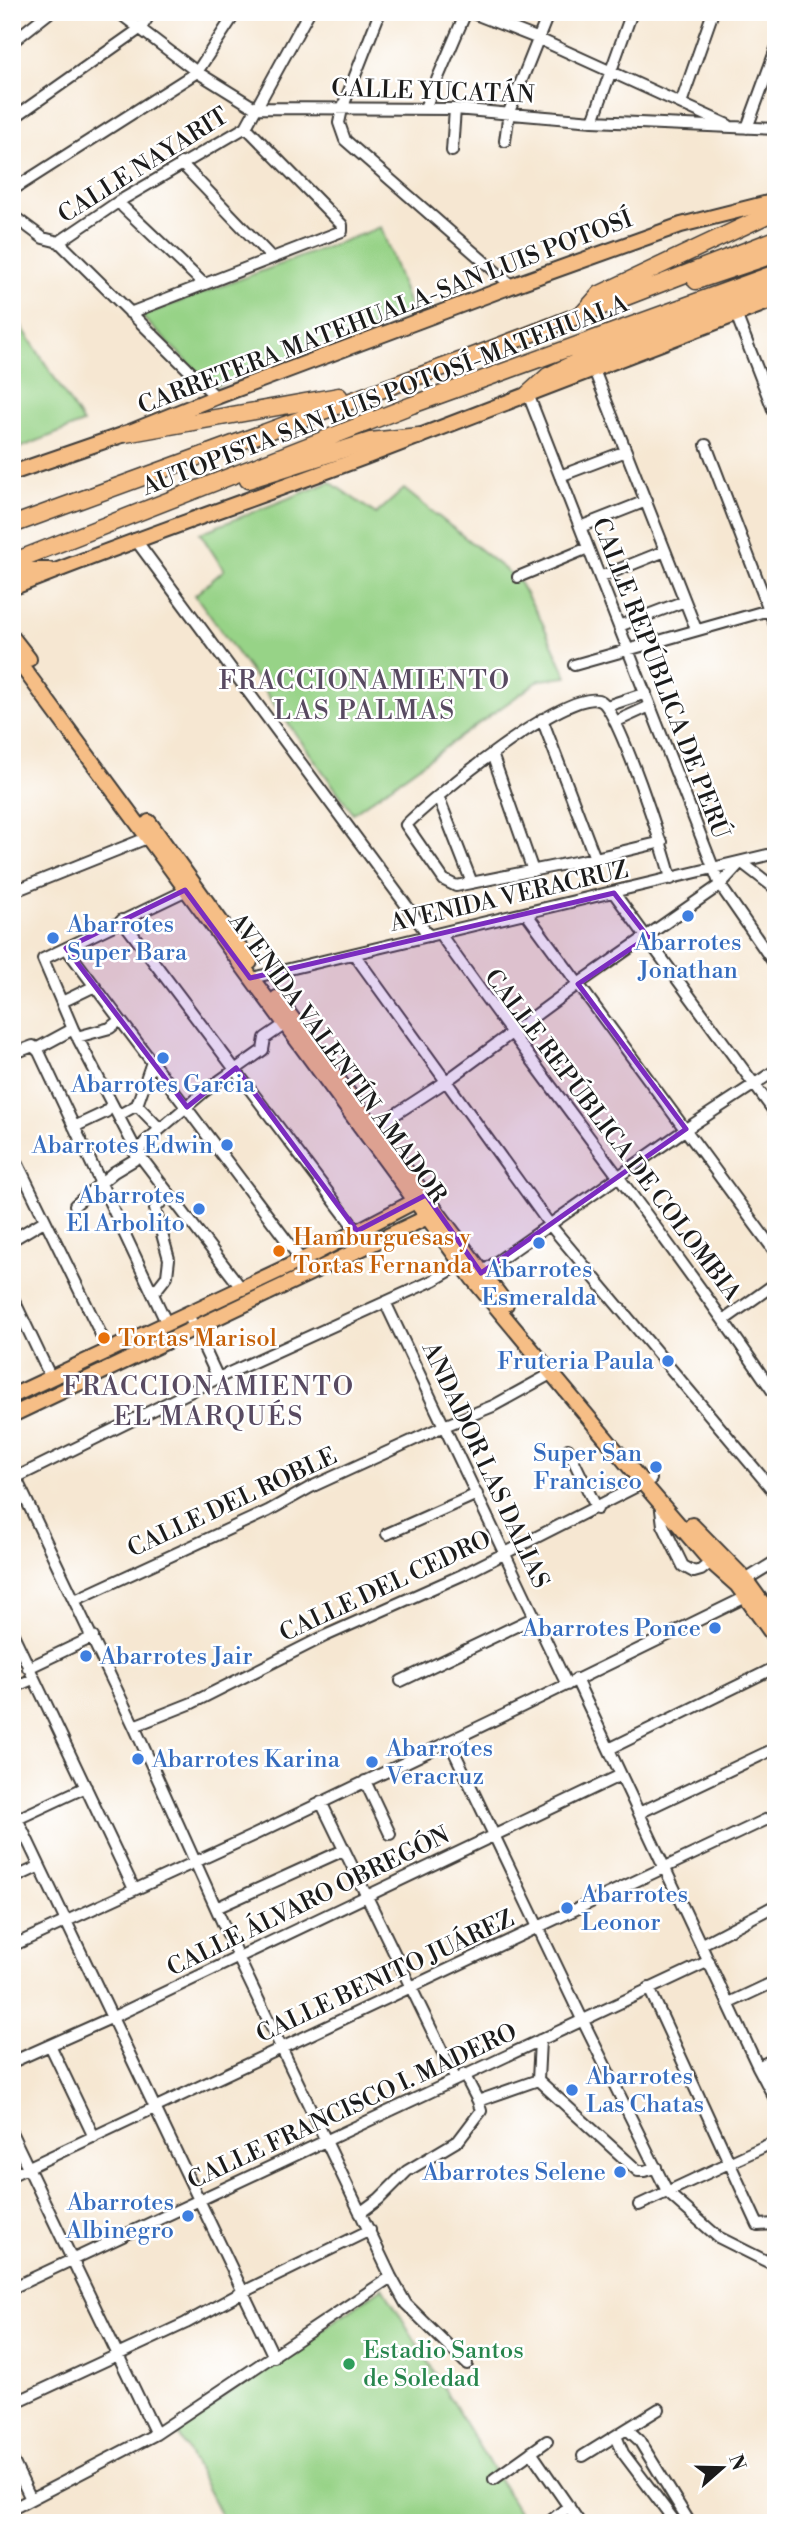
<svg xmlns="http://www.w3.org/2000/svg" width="788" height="2535" viewBox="0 0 788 2535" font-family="'Libre Bodoni',serif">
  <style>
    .green { fill: #97d387; stroke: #5a7852; stroke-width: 2 }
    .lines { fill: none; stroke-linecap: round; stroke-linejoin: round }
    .minor-casing { stroke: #3d3a37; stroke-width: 14 }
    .major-casing { stroke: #3d3a37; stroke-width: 18 }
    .highway-casing { stroke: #3d3a37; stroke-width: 19 }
    .minor { stroke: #fff; stroke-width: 10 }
    .major { stroke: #f6be86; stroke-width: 14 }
    .highway { stroke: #f6be86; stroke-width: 16 }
    .marked { fill: #7b2cbf; fill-opacity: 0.2; stroke: #7b2cbf; stroke-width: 5; stroke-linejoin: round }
    .shop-dot { fill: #3f7fe0; stroke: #fff; stroke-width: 2.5 }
    .food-dot { fill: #e8710a; stroke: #fff; stroke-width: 2.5 }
    .leisure-dot { fill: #2e9e5b; stroke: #fff; stroke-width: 2.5 }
    .labels { text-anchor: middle; stroke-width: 5; stroke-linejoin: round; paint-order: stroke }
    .street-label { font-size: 24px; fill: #1c1c1c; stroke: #fff }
    .shop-label { font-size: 24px; fill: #366cbe; stroke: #fff; text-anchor: end }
    .food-label { font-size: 24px; fill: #c56008; stroke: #fff; text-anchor: start }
    .leisure-label { font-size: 24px; fill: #27864d; stroke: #fff; text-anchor: start }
    .neighbourhood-label { font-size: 26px; letter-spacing: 2px; fill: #584a61; stroke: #fff }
  </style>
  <rect width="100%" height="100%" fill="#fff"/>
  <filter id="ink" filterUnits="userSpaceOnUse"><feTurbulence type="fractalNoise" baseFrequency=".0143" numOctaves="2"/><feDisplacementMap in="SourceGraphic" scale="14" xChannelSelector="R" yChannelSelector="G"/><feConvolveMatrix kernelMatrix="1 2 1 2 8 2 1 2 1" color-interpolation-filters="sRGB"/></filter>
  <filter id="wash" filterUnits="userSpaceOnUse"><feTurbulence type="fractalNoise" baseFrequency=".00686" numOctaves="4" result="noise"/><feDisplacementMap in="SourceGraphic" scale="28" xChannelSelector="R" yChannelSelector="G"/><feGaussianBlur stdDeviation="1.57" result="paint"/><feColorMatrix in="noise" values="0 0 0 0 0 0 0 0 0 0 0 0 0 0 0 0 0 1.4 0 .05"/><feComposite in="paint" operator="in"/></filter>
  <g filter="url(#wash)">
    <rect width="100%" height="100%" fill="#f6e7d2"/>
    <path class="green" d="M381,227L412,313L213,387L141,316Z
      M12,311L83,423L12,451Z
      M330,482L376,514L404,489L518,580L542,622L567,677L540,680L353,813L195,595L224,570L200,533Z
      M383,2287L525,2523H225L177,2430Z"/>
  </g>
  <g filter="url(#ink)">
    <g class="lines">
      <defs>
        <path id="minor" d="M118,12L197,72L255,108L455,109L593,121L776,129
          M380,12L342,109L339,123L345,140L512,286
          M470,12L539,39L728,125
          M12,42L50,12
          M681,103L713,12
          M425,108L466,12
          M12,119L141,28L151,12
          M593,121L632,12
          M747,128L776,49
          M505,141L509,112L549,12
          M452,151L455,109
          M181,163L272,258
          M12,190L197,72L236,12
          M123,207L203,283
          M12,215L43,238L59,242L216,397
          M59,242L118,202L246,127L309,12
          M130,313L342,231V225L246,127
          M736,314L776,417
          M594,370L696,629
          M528,394L720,885L776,966
          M706,445L776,628
          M560,476L626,451
          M580,527L646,501
          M135,539L429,936
          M518,577L588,548
          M600,577L665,551
          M619,626L685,601
          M574,665L776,608
          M607,706L646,693
          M542,719L595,858
          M615,722L650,706
          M492,754L533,871
          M438,796L472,883
          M662,842L595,858L456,886L444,880L406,825C430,800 569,685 601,701C618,709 666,855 671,879
          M193,887L43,959L73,1029L137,1152L242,1289
          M12,892L152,836
          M614,893L776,1114
          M526,913L776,1253
          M122,920L357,1231
          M440,934C550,1089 669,1239 776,1396
          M66,948L305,1265
          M354,954L550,1225L776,1494
          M252,980L260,976L776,853
          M62,1002L95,986
          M77,1037L110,1028L120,1020
          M36,1049L73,1029
          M12,1054L33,1046L39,1052L167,1324
          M137,1105L160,1129
          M119,1115L137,1105L152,1062
          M74,1127L106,1112L111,1105
          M368,1132L445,1082L578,984L720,885L741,862L776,889
          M12,1152L109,1351
          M75,1205L114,1172L134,1160L145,1142L205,1091L263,1050L265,1038L284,1025
          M12,1240L44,1221
          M478,1275L686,1129L776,1070
          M153,1294L167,1276L169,1259L155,1209L169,1193
          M12,1296L51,1378
          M385,1302L567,1685
          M188,1314L218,1378
          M724,1320L776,1283
          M568,1449L597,1509
          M12,1470L134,1726L238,1957L391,2277L406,2304L467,2364
          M15,1478L218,1378L434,1280L467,1261
          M660,1502L663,1525L683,1566L694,1572L701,1570L711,1562
          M387,1534L477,1494
          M739,1584L776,1561
          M75,1600L268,1511L311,1487L444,1426L493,1406L558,1370
          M12,1632L134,1889
          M28,1668L93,1637
          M576,1679L758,2067L776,2101
          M401,1681L535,1617
          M12,1688L33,1679
          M134,1726L192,1703L325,1636L462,1575L651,1479
          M449,1741L582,2019L668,2193L718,2237L774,2265L776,2269
          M609,1749L776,1667
          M365,1781L390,1834
          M321,1802L455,2078
          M12,1808L274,2357
          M639,1813L776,1748
          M13,1821L86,1787
          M12,1879L38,1867
          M216,1908L344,1850
          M702,1944L776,1905
          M12,1946L254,1835L523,1706L750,1595
          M649,1988L758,2225L776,2224
          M729,2003L776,1981
          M50,2045L94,2137
          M12,2062L113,2017L621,1775
          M758,2067L776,2058
          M538,2080L638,2171H645L656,2167
          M538,2080L540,2040
          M478,2101L538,2080
          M12,2134L156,2434
          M12,2175L776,1815
          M639,2205L776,2141
          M360,2213L379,2199L407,2171L459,2140L481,2111L478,2101L464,2074
          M12,2288L709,1961
          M12,2404L186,2323L243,2292L370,2230
          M627,2429L639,2440L690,2523
          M616,2436L623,2453L676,2523
          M531,2452L580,2523
          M583,2456L659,2409
          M12,2459L31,2499
          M494,2479L547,2441
          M12,2509L156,2434L391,2277
          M548,2523L569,2506"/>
        <path id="major" d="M12,473L125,434L216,397L522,282L681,225L776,201
          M12,570H49
          M12,588C129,541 247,501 365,457C502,405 639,352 776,299
          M12,637L29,659
          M12,653L473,1279L643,1483L711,1562L737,1585L776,1639
          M149,822L250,962
          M277,998L506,1304
          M12,1396L302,1260L421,1198
          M12,1415L434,1214
          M692,1525L745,1579L776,1622"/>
        <path id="highway" d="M696,281L776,254
          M584,312L600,294L776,211
          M528,394L548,376L583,359L776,287
          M125,434L339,396
          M248,480L370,441L419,436
          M12,525L476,355L776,239
          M12,562L412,405L776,273"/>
      </defs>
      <use href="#minor" class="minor-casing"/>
      <use href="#major" class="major-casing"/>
      <use href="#highway" class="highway-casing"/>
      <use href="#minor" class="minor"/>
      <use href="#major" class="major"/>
      <use href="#highway" class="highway"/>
    </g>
  </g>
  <path class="marked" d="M185,890L250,978L614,893L648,937L578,984L686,1129L481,1273L426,1195L357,1231L236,1068L187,1107L66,948Z"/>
  <g class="shop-dot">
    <circle cx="688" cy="916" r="7"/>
    <circle cx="53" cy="938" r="7"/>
    <circle cx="163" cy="1058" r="7"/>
    <circle cx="227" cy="1145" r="7"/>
    <circle cx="199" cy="1209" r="7"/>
    <circle cx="539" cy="1243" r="7"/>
    <circle cx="668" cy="1361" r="7"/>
    <circle cx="656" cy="1467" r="7"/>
    <circle cx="715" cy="1628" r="7"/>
    <circle cx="86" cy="1656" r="7"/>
    <circle cx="138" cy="1759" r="7"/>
    <circle cx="372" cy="1762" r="7"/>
    <circle cx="567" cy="1908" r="7"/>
    <circle cx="572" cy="2090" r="7"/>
    <circle cx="620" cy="2172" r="7"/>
    <circle cx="188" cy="2216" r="7"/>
  </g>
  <g class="food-dot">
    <circle cx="279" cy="1251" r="7"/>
    <circle cx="104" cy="1338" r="7"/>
  </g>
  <circle class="leisure-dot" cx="349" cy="2364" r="7"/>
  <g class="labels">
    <g class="street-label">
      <text transform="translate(433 91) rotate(2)" y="8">CALLE YUCATÁN</text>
      <text transform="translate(143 165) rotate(-32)" y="8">CALLE NAYARIT</text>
      <text transform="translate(385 312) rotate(-21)" y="8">CARRETERA MATEHUALA-SAN LUIS POTOSÍ</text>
      <text transform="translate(385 395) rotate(-21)" y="8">AUTOPISTA SAN LUIS POTOSÍ-MATEHUALA</text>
      <text transform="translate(661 678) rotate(69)" y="8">CALLE REPÚBLICA DE PERÚ</text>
      <text transform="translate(509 896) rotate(-13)" y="8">AVENIDA VERACRUZ</text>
      <text transform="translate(338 1058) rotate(54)" y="8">AVENIDA VALENTÍN AMADOR</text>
      <text transform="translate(613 1135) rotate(53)" y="8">CALLE REPÚBLICA DE COLOMBIA</text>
      <text transform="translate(486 1465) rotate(65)" y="8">ANDADOR LAS DALIAS</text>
      <text transform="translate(232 1502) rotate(-25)" y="8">CALLE DEL ROBLE</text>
      <text transform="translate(385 1586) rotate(-25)" y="8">CALLE DEL CEDRO</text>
      <text transform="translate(308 1901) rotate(-26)" y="8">CALLE ÁLVARO OBREGÓN</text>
      <text transform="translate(385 1976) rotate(-25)" y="8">CALLE BENITO JUÁREZ</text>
      <text transform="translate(352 2106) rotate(-25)" y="8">CALLE FRANCISCO I. MADERO</text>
    </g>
    <g class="shop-label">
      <text x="67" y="932" text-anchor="start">Abarrotes<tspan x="67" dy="28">Super Bara</tspan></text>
      <text x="688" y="950" text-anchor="middle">Abarrotes<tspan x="688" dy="28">Jonathan</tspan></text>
      <text x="163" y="1092" text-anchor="middle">Abarrotes Garcia</text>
      <text x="213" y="1153">Abarrotes Edwin</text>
      <text x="185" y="1203">Abarrotes<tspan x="185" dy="28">El Arbolito</tspan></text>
      <text x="539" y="1277" text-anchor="middle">Abarrotes<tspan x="539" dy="28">Esmeralda</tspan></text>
      <text x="654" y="1369">Fruteria Paula</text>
      <text x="642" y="1461">Super San<tspan x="642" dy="28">Francisco</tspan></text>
      <text x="701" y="1636">Abarrotes Ponce</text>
      <text x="100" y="1664" text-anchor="start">Abarrotes Jair</text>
      <text x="386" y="1756" text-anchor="start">Abarrotes<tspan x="386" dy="28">Veracruz</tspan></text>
      <text x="152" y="1767" text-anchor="start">Abarrotes Karina</text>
      <text x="581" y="1902" text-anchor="start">Abarrotes<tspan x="581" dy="28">Leonor</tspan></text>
      <text x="586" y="2084" text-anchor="start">Abarrotes<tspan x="586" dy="28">Las Chatas</tspan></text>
      <text x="606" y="2180">Abarrotes Selene</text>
      <text x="174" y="2210">Abarrotes<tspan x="174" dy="28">Albinegro</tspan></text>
    </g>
    <g class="food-label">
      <text x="293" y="1245">Hamburguesas y<tspan x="293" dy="28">Tortas Fernanda</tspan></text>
      <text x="118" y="1346">Tortas Marisol</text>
    </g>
    <g class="leisure-label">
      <text x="363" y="2358">Estadio Santos<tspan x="363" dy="28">de Soledad</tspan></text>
    </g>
    <g class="neighbourhood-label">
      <text x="365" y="689">FRACCIONAMIENTO<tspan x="365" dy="30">LAS PALMAS</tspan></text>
      <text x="209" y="1395">FRACCIONAMIENTO<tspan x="209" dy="30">EL MARQUÉS</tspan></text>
    </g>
  </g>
  <rect width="788" height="2535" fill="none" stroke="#fff" stroke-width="42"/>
  <g transform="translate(722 2468) rotate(70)" stroke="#ffffff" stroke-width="5" paint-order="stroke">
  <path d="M0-5L12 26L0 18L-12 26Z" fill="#1c1c1c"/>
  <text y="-10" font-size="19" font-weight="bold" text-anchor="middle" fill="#1c1c1c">N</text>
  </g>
</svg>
